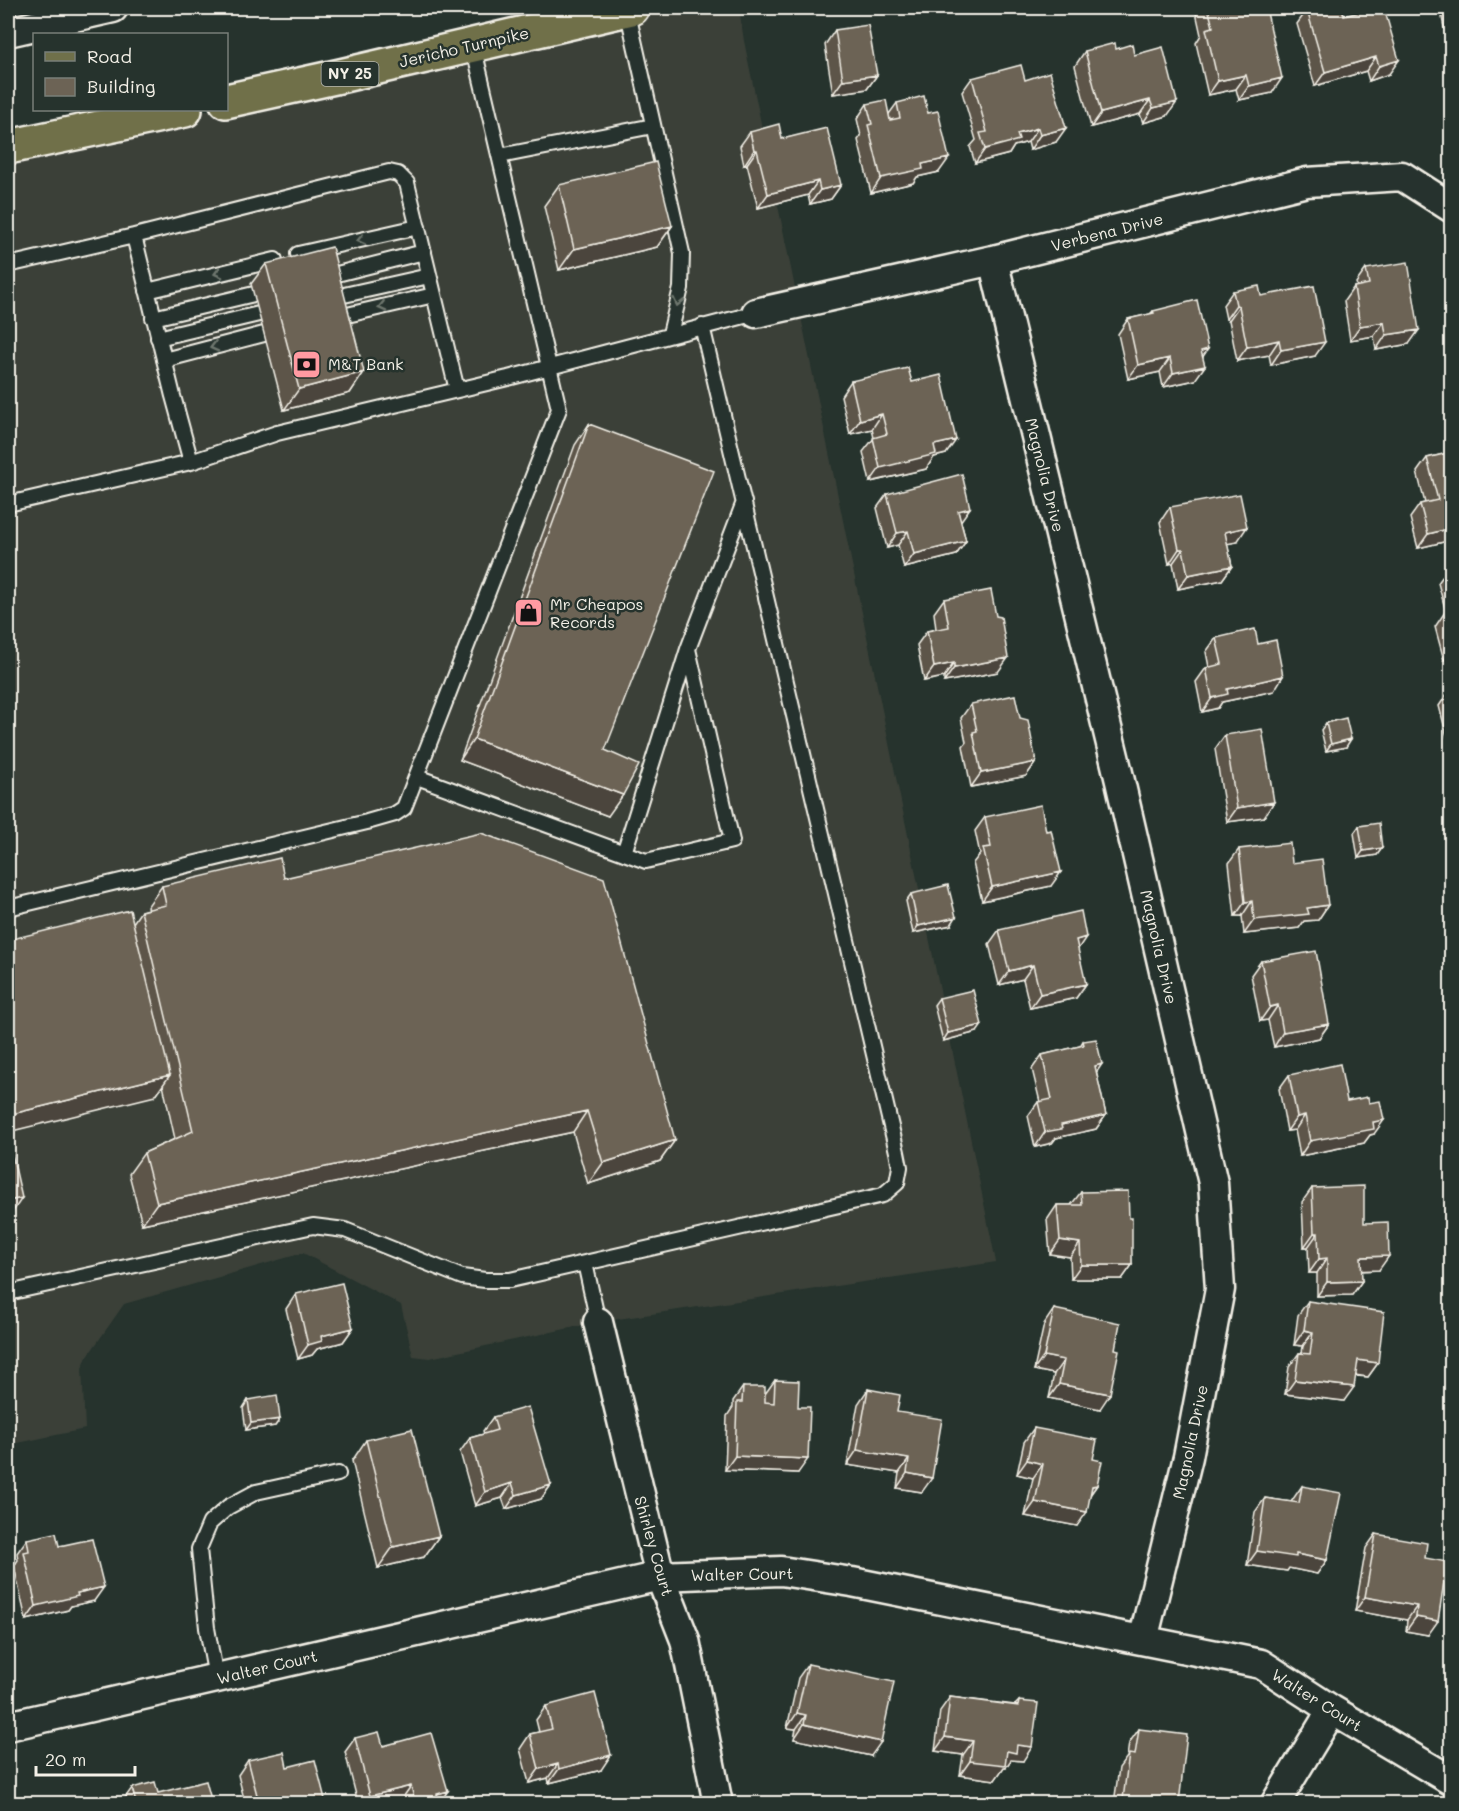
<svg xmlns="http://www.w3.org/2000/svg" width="1459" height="1811" viewBox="0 0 1459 1811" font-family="Mali,sans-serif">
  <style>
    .built { fill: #3b4139 }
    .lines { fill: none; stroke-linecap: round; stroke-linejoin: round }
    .lane-casing { stroke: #f4f1e8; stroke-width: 18 }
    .street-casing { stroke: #f4f1e8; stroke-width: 33 }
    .primary-casing { stroke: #f4f1e8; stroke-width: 38 }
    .lane { stroke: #26332d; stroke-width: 14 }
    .street { stroke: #26332d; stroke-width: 28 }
    .primary { stroke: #6f704a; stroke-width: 33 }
    .wall { fill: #5d5549; stroke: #f4f1e8; stroke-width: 1.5 }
    .shaded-wall { fill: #4c453c; stroke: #f4f1e8; stroke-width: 1.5 }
    .building { fill: #6c6355; stroke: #f4f1e8; stroke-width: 1.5 }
    .oneway { stroke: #6e766e }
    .labels { text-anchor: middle; stroke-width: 5; stroke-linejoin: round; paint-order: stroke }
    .shield { fill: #26332d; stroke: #b6b8b0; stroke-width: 1.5 }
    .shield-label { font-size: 15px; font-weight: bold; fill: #f4f1e8 }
    .street-label { font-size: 16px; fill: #f4f1e8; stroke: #26332d }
    .poi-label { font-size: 16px; fill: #f4f1e8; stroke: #26332d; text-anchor: start }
  </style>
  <rect width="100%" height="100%" fill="#26332d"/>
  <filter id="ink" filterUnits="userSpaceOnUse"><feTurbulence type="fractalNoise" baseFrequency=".0167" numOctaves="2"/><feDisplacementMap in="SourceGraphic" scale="12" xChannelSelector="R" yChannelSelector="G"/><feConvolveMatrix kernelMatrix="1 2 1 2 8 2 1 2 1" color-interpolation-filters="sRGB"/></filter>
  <g filter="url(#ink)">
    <path class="built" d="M632,8H739L744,41L996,1262L598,1322L430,1358L413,1356L401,1305L303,1253L124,1304L87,1357L82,1368L85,1429L8,1445V147L185,110H226Z"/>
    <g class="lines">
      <defs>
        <path id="lane" d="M627,9L682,253L681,288L670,334
          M500,156L653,126
          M134,236L173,396L191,462
          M298,254L418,227
          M8,265L134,236L389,172L398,174L407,183L457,390
          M321,278L424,252
          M147,291L275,260
          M326,299L429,276
          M153,318L254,294
          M334,318L434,295
          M158,338L259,314
          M164,360L264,334
          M8,504L191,462L277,433L508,378L756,313
          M417,777L646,861L732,841L688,649L744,502
          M624,853L688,649
          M8,908L367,822L395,814L404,808L559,409L473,45
          M585,1263L598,1322
          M8,1293L313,1226L345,1230L462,1277L485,1280H510L883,1195L897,1183L900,1167L897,1152L702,326
          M216,1678L207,1628L199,1549L210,1523L228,1507L256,1492L338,1474"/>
        <path id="street" d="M8,32L113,8
          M993,260L1120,781L1213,1183L1220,1289L1188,1457L1143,1640
          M756,313L993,260L1307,182L1402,176L1452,208
          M598,1322L660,1576L685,1640L718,1804
          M8,1726L660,1576L781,1571L852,1582L1261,1664L1332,1710L1452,1781
          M1275,1804L1332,1710"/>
        <path id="primary" d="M226,101L340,76L632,8
          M8,147L185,110"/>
      </defs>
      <use href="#lane" class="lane-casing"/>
      <use href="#street" class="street-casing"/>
      <use href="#primary" class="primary-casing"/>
      <use href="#lane" class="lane"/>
      <use href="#street" class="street"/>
      <use href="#primary" class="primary"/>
    </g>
    <path class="wall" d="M1195,8H1266L1272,93L1239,100L1236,89L1208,95L1196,43L1201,35Z
      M1440,8H1452L1451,60Z
      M1307,10L1344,16L1389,74L1369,81L1366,71L1315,86L1297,24Z
      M835,30L877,75L867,89L833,94L825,45Z
      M1116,49L1134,55L1167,116L1143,123L1140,114L1091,127L1075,66L1085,51Z
      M972,78L1025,80L1056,142L1030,150L1028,142L1014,146L1009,154L975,163L970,147L976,140L962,92Z
      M897,103L939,172L917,177L913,183L871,193L858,140L861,136L857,119L867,104L889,114Z
      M750,132L782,139L841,185L831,199L810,204L808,195L758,208L747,164L744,165L740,146Z
      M559,185L672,226L657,247L559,270L544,206Z
      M266,264L364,372L350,393L284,410L251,284Z
      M1366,269L1409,344L1376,350L1374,336L1350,340L1344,301L1354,287L1357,286L1356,283Z
      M1233,291L1261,296L1315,356L1271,365L1269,355L1237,361L1229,320L1226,319L1223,305Z
      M1153,311L1203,357L1195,380L1163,387L1160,372L1128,379L1118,334L1128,319L1150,314Z
      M851,381L912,382L946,454L934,457L926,469L870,482L863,452L874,438L872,429L850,434L841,396Z
      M589,424L608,816L460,760L575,445Z
      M1452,452V540L1418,548L1410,518L1420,504L1425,503L1417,472L1427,458Z
      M887,494L961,522L966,541L956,555L904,568L898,545L887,548L877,508Z
      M1170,507L1237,542L1227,543L1232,566L1222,580L1178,589L1173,563L1169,564L1160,522Z
      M1452,568V658L1444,660L1435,627L1445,612H1446L1438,583L1448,569Z
      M944,599L998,672L944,682V677L924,681L917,645L927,631L936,629L934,613Z
      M1216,638L1258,644L1274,691L1222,702L1218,708L1202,712L1196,682L1206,668L1209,667L1206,652Z
      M1449,691H1452V755L1439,706Z
      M971,704L1020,718L1036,762L1026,776L971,787L963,746L966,742L961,718Z
      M1326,723L1346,747L1326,751L1321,730Z
      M1225,735L1264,817L1227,822L1215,749Z
      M985,817L1046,831L1051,886L982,901L973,863L980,854L975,831Z
      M1359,826L1382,848L1377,855L1358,858L1354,833Z
      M1239,849L1292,863L1328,905L1318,920L1304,921L1299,928L1244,934L1242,916H1235L1229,863Z
      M284,878L675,1140L660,1161L588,1184L573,1132L142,1224L129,1174L144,1153L175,1139L163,1085L155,1096L133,923L141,911L148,909L147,907L162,886Z
      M911,894L951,925L913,933L906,901Z
      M999,930L1086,984L1076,998L1030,1008L1023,979L999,985L989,944Z
      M1261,961L1329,1024L1319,1038L1274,1047L1268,1020L1260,1021L1251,975Z
      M939,998L977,1032L943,1041L934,1005Z
      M1083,1041L1096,1072L1106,1115L1096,1129L1056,1138L1052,1143L1035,1147L1028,1116L1038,1102H1040L1032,1069L1042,1055L1080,1046Z
      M1289,1075L1347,1101L1374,1134L1370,1135L1364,1143L1300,1156L1295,1130L1287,1131L1279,1089Z
      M1312,1188L1364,1223L1379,1270L1361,1271L1362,1281L1352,1295L1317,1296V1273H1309L1308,1247H1304L1302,1202Z
      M1081,1192L1129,1218L1132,1265L1122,1279H1071L1070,1257L1050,1254L1047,1220L1057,1205H1071Z
      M296,1294L353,1328L343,1342L317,1349L312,1355L298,1359L286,1309Z
      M1308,1301L1378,1363L1368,1377L1356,1376L1344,1401L1285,1394L1289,1367L1299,1353H1302L1303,1346L1294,1345L1298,1315Z
      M1054,1309L1100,1409L1049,1398L1054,1374L1034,1370L1044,1324Z
      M775,1380L798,1407V1473L725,1470L727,1416L733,1407V1401L743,1387L765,1394Z
      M868,1389L897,1412L922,1492L897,1488L899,1473L847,1465L858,1404Z
      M248,1400L280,1419L275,1426L246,1430L243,1408Z
      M493,1417L551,1485L541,1499L506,1509L502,1498L475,1506L460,1452L470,1438L484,1434L483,1431Z
      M1034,1428L1093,1459L1097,1485L1090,1495L1077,1526L1025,1516L1033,1478L1017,1474L1024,1442Z
      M366,1440L439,1536L424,1557L378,1568L352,1461Z
      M1302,1486L1327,1560L1317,1574L1289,1568L1287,1571L1247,1565L1255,1512L1265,1498L1291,1502Z
      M1376,1534L1425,1558L1428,1635L1406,1631L1407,1620L1355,1611L1366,1548Z
      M27,1539L59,1546L94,1601L71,1606L68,1610L26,1620L14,1566L18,1560L17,1553Z
      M808,1664L871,1756L794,1739L796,1729L787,1728L798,1678Z
      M950,1697L1015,1705L1019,1701L1023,1761L1011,1760L1006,1767H1004L995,1780L960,1775L963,1755L935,1751L940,1711Z
      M546,1706L601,1770L549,1783L548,1778L529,1783L520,1749L530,1734L539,1732L536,1720Z
      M1139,1729L1179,1803H1114L1119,1768L1127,1757L1129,1743Z
      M355,1738L383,1746L439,1803H402L401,1800L387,1803H358L345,1752Z
      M248,1760L287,1767L326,1803H245L238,1775Z
      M132,1788L158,1793L212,1803H122V1802Z"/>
    <path class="shaded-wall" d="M1376,57L1366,71L1315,86L1325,72Z
      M1399,60L1389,74L1369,81L1379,66Z
      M877,75L867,89L833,94L843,80Z
      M1246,75L1236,89L1208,95L1218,81Z
      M1282,78L1272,93L1239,100L1249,86Z
      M1150,100L1140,114L1091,127L1101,113Z
      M1177,102L1167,116L1143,123L1153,108Z
      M1038,128L1028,142L1014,146L1009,154L975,163L985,149L1017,134Z
      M1066,128L1056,142L1030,150L1040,135Z
      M754,150H757L747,164L744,165Z
      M949,158L939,172L917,177L913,183L871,193L881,178L922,164Z
      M818,181L808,195L758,208L768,194Z
      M841,185L831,199L810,204L820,190Z
      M672,226L657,247L559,270L574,249Z
      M1236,305L1239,306L1229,320L1226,319Z
      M1384,322L1374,336L1350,340L1360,326Z
      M1419,330L1409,344L1376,350L1386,335Z
      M1279,340L1269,355L1237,361L1247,347Z
      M1325,342L1315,356L1271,365L1281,350Z
      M1208,349L1198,364L1201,351Z
      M1170,358L1160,372L1128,379L1138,365Z
      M1205,366L1195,380L1163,387L1173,373Z
      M364,372L350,393L284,410L299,389Z
      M882,414L872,429L850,434L860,420Z
      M956,440L946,454L934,457L926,469L870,482L880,468L934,445Z
      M970,508L960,522L958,511Z
      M1247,527L1237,542L1215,546L1225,532Z
      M1452,528V540L1418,548L1428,534Z
      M908,531L898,545L887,548L897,533Z
      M966,541L956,555L904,568L914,554Z
      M1179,549H1183L1173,563L1169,564Z
      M1232,566L1222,580L1178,589L1188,575Z
      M1452,649V658L1444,660Z
      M1008,658L998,672L944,682L954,668Z
      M954,663L944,677L924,681L934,667Z
      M1283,676L1274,691L1222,702L1218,708L1202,712L1212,698L1227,689Z
      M474,739L623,795L608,816L460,760Z
      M1351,739L1346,747L1326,751L1331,744Z
      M1036,762L1026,776L971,787L981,773Z
      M1274,802L1264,817L1227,822L1237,808Z
      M1382,848L1377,855L1358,858L1363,851Z
      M1061,872L1051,886L982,901L992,887Z
      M1252,901L1242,916H1235L1245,902Z
      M1328,905L1318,920L1304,921L1299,928L1244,934L1254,920L1307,908Z
      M956,917L951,925L913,933L918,926Z
      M1086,937L1076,952V940Z
      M1033,965L1023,979L999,985L1009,971Z
      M1086,984L1076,998L1030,1008L1040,994Z
      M1278,1005L1268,1020L1260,1021L1270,1007Z
      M1329,1024L1319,1038L1274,1047L1283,1032Z
      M982,1025L977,1032L943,1041L948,1033Z
      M1102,1064L1092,1079L1095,1066Z
      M170,1075L155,1096L8,1132V1115Z
      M587,1111L573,1132L142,1224L157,1203Z
      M1106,1115L1096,1129L1056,1138L1052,1143L1035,1147L1045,1132L1061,1125Z
      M1305,1115L1295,1130L1287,1131L1297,1117Z
      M1384,1120L1374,1134L1370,1135L1364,1143L1300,1156L1310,1141L1373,1122Z
      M675,1140L660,1161L588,1184L603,1163Z
      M22,1198L8,1219V1201Z
      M1314,1233H1318L1308,1247H1304Z
      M1060,1240L1080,1243L1070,1257L1050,1254Z
      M1389,1256L1379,1270L1351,1271L1361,1257Z
      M1327,1258L1317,1273H1309L1319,1259Z
      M1081,1265H1132L1122,1279H1071Z
      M1362,1281L1352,1295L1317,1296L1327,1282Z
      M353,1328L343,1342L317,1349L312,1355L298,1359L308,1345L321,1336Z
      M1304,1330L1313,1332L1303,1346L1294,1345Z
      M1044,1356L1064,1360L1054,1374L1034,1370Z
      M1358,1360L1378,1363L1368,1377L1348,1374Z
      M1295,1380L1354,1387L1344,1401L1285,1394Z
      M1059,1384L1110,1394L1100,1409L1049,1398Z
      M280,1419L275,1426L246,1430L251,1423Z
      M857,1450L909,1459L899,1473L847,1465Z
      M735,1456L808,1459L798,1473L725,1470Z
      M1027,1460L1043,1464L1033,1478L1017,1474Z
      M907,1473L932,1478L922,1492L897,1488Z
      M512,1483L502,1498L475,1506L485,1492Z
      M551,1485L541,1499L506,1509L516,1495Z
      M1097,1485L1087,1499L1092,1486Z
      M1035,1502L1087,1512L1077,1526L1025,1516Z
      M439,1536L424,1557L378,1568L393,1547Z
      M1257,1551L1296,1554L1327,1560L1317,1574L1289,1568L1287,1571L1247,1565Z
      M104,1587L94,1601L71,1606L68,1610L26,1620L36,1606L77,1593Z
      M1365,1597L1417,1606L1407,1620L1355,1611Z
      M1416,1617L1438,1621L1428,1635L1406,1631Z
      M797,1713L806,1715L796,1729L787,1728Z
      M804,1724L881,1742L871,1756L794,1739Z
      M945,1737L973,1741L963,1755L935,1751Z
      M1017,1745L1032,1747L1023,1761L1011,1760L1006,1767H1004L995,1780L960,1775L970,1761L1007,1751Z
      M611,1755L601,1770L549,1783L559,1769Z
      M558,1764L548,1778L529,1783L539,1769Z
      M411,1786L401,1800L387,1803H365L370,1796Z
      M448,1791L439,1803H429L437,1794Z
      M414,1798H419L415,1803H410Z
      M1123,1799L1158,1803H1120Z"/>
    <path class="building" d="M1208,8H1266L1282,78L1249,86L1246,75L1218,81L1206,29L1213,27Z
      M1316,8H1342L1344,16L1374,8H1384L1399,60L1379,66L1376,57L1325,72L1307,10Z
      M868,25L877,75L843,80L835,30Z
      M1115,43L1116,49L1132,44L1134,55L1163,47L1177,102L1153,108L1150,100L1101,113L1085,51Z
      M1021,65L1025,80L1050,72L1066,128L1040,135L1038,128L1017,134L1019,140L985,149L980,133L987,132L972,78Z
      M924,96L928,113L938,111L949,158L922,164L923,169L881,178L868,125L872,124L867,104L886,100L890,120L900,118L897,103Z
      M779,124L782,139L827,128L841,185L820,190L818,181L768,194L757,150H754L750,132Z
      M656,162L672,226L574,249L559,185Z
      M332,247L364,372L299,389L266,264Z
      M1408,262L1419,330L1386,335L1384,322L1360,326L1354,287L1369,284L1366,269Z
      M1259,286L1261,296L1314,286L1325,342L1281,350L1279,340L1247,347L1239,306L1236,305L1233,291Z
      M1197,300L1208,349L1201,351L1205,366L1173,373L1170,358L1138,365L1128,319L1154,313L1153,311Z
      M908,368L912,382L941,375L956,440L934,445L936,454L880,468L873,438L887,434L882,414L860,420L851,381Z
      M589,424L714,471L605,750L639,765L623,795L474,739Z
      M1452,452V528L1428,534L1420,504L1438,500L1427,458Z
      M962,474L970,508L958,511L966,541L914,554L908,531L897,533L887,494Z
      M1240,494L1247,527L1225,532L1232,566L1188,575L1183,549H1179L1170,507Z
      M1452,568V581L1448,569Z
      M991,590L996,616L1001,617L1008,658L954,668V663L934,667L927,631L949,627L944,599Z
      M1452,611V637L1445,612Z
      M1255,629L1258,644L1276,640L1283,676L1227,689L1228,694L1212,698L1206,668L1222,664L1216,638Z
      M1015,695L1020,718L1028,720L1036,762L981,773L973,732L977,731L971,704Z
      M1346,718L1351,739L1331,744L1326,723Z
      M1262,729L1274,802L1237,808L1225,735Z
      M1041,805L1046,831L1051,830L1061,872L992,887L983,848L991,847L985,817Z
      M1379,823L1382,848L1363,851L1359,826Z
      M481,833L604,878L675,1140L603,1163L587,1111L157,1203L144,1153L193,1131L141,911L166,905L162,886L280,858L284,878Z
      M1290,843L1292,863L1322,859L1328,905L1307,908L1309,914L1254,920L1252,901L1245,902L1239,849Z
      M948,885L956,917L918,926L911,894Z
      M130,910L170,1075L8,1115V940Z
      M1081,911L1086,937L1076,940L1086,984L1040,994L1033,965L1009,971L999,930Z
      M1316,951L1329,1024L1283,1032L1278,1005L1270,1007L1261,961Z
      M973,990L982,1025L948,1033L939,998Z
      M1096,1039L1102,1064L1095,1066L1106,1115L1061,1125L1062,1129L1045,1132L1038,1102L1052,1099L1042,1055L1084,1045L1083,1041Z
      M1340,1064L1347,1101L1368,1097L1369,1103L1380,1101L1384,1120L1373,1122L1374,1129L1310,1141L1305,1115L1297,1117L1289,1075Z
      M8,1136L22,1198L8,1201Z
      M1364,1186V1223L1388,1222L1389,1256L1361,1257L1362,1281L1327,1282V1258L1319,1259L1318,1233H1314L1312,1188Z
      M1128,1191L1129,1218H1132V1265H1081L1080,1243L1060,1240L1057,1205H1082L1081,1192Z
      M342,1283L353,1328L321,1336L322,1341L308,1345L296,1294Z
      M1308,1301L1384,1312L1378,1363L1358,1360L1354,1387L1295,1380L1299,1353L1310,1354L1313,1332L1304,1330Z
      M1054,1309L1120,1323L1115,1349L1119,1350L1110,1394L1059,1384L1064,1360L1044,1356Z
      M775,1380L799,1381L798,1407H810L808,1459L735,1456L737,1402H742L743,1387H765V1402L774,1403Z
      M868,1389L900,1395L897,1412L942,1419L932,1478L907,1473L909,1459L857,1450Z
      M277,1395L280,1419L251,1423L248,1400Z
      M528,1407L551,1485L516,1495L512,1483L485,1492L470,1438L497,1430L493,1417Z
      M1034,1428L1097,1440L1093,1459L1102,1461L1097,1485L1092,1486L1087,1512L1035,1502L1043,1464L1027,1460Z
      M412,1429L439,1536L393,1547L366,1440Z
      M1302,1486L1341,1493L1327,1560L1296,1554V1557L1257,1551L1265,1498L1299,1503Z
      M56,1533L59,1546L92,1539L104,1587L77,1593L78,1596L36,1606L24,1552L29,1551L27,1539Z
      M1376,1534L1427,1543L1425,1558L1447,1562L1438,1621L1416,1617L1417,1606L1365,1597Z
      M808,1664L894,1682L881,1742L804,1724L806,1715L797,1713Z
      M595,1693L611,1755L559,1769L558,1764L539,1769L530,1734L552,1729L546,1706Z
      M950,1697L1018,1706L1019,1701L1038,1703L1032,1747L1017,1745L1016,1753L1007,1751L1005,1765L970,1761L973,1741L945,1737Z
      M1139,1729L1187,1735L1179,1803H1158L1123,1799L1129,1754L1135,1755Z
      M379,1732L383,1746L431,1733L448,1791L437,1794V1801L429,1803H419V1798H414L411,1786L370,1796L355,1738Z
      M284,1752L287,1767L315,1760L326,1803H259L248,1760Z
      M206,1781L212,1803H136L132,1788L155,1782L158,1793Z
      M621,1799V1803H606V1802Z"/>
    <defs><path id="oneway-chevron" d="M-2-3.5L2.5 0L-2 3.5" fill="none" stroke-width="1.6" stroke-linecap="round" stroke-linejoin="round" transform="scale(1.5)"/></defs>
    <g class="oneway">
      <use href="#oneway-chevron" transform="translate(361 240) rotate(167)"/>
      <use href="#oneway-chevron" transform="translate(218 273) rotate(166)"/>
      <use href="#oneway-chevron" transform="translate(678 302) rotate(103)"/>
      <use href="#oneway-chevron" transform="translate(382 307) rotate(167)"/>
      <use href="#oneway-chevron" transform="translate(214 347) rotate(166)"/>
    </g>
  </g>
  <defs>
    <symbol id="bank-square" viewBox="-11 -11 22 22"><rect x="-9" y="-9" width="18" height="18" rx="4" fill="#ff9aa2" stroke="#26332d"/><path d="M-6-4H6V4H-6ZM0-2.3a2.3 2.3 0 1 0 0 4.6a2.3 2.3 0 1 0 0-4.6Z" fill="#111"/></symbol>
    <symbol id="shop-square" viewBox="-11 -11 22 22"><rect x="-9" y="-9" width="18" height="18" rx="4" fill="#ff9aa2" stroke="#26332d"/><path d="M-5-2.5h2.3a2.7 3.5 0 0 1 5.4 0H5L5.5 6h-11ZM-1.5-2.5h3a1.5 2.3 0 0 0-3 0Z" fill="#111"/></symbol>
  </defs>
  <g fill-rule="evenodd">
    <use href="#bank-square" x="290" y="348" width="33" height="33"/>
    <use href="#shop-square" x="512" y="596" width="33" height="33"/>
  </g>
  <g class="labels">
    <rect class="shield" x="321.5" y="62" width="57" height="24" rx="4.5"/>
    <g class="shield-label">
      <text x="350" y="79">NY 25</text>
    </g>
    <g class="street-label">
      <text transform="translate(464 47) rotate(-13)" y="6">Jericho Turnpike</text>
      <text transform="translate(1107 232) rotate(-14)" y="6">Verbena Drive</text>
      <text transform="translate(1045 475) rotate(76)" y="6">Magnolia Drive</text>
      <text transform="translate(1159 947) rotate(77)" y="6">Magnolia Drive</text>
      <text transform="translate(1190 1442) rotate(-78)" y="6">Magnolia Drive</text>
      <text transform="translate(654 1546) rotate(74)" y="6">Shirley Court</text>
      <text transform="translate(742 1574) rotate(-1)" y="6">Walter Court</text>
      <text transform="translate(267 1667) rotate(-13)" y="6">Walter Court</text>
      <text transform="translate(1317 1700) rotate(32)" y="6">Walter Court</text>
    </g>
    <g class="poi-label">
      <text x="328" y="370">M&amp;T Bank</text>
      <text x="550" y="610">Mr Cheapos<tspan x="550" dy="18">Records</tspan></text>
    </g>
  </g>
  <rect width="1459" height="1811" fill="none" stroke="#26332d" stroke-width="30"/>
  <rect x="15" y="15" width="1429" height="1781" fill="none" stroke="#f4f1e8" stroke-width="2" filter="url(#ink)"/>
  <rect x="33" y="33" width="195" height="78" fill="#26332d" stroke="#787f78" stroke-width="1.5"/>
  <rect x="45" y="52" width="30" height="9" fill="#6f704a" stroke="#787f78" stroke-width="1.5"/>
  <text x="87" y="63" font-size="18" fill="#f4f1e8">Road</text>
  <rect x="45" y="78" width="30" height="18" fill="#6c6355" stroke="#787f78" stroke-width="1.5"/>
  <text x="87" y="93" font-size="18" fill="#f4f1e8">Building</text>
  <path d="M36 1766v9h99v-9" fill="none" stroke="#f4f1e8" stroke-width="3"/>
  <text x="45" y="1766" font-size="18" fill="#f4f1e8" stroke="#26332d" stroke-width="4.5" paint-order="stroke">20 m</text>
</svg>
